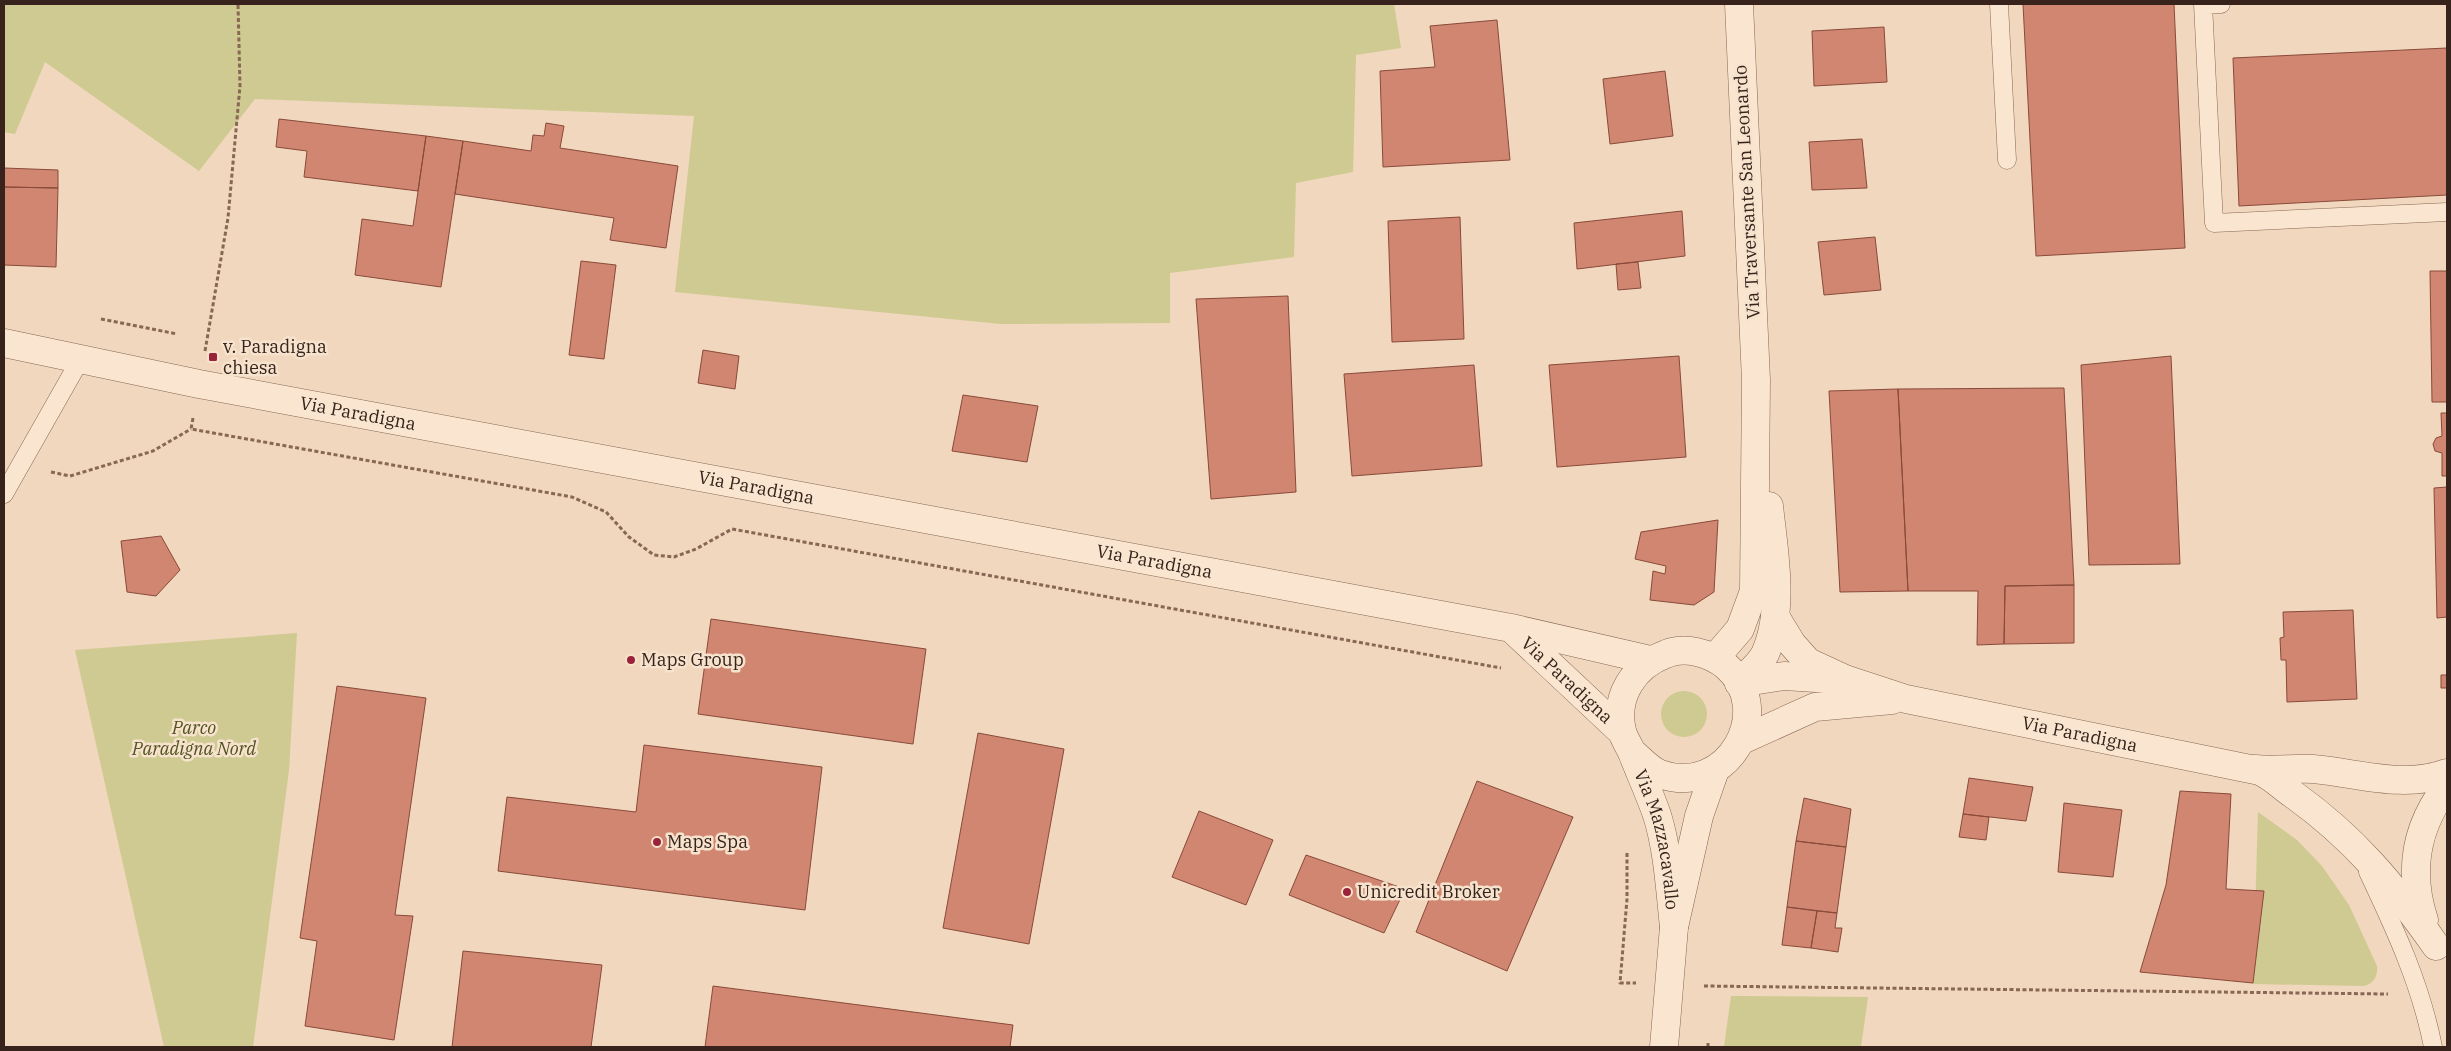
<svg xmlns="http://www.w3.org/2000/svg" width="2451" height="1051" viewBox="0 0 2451 1051" font-family="'IBM Plex Serif',serif">
  <style>
    .green { fill: #ceca91 }
    .building { fill: #d08670; stroke: #894a3a }
    .lines { fill: none; stroke-linecap: round; stroke-linejoin: round }
    .service-casing { stroke: #886755; stroke-width: 19 }
    .minor-casing { stroke: #886755; stroke-width: 29 }
    .tertiary-casing { stroke: #886755; stroke-width: 29 }
    .path { stroke: #886755; stroke-width: 3; stroke-dasharray: 4 2.5; stroke-linecap: butt }
    .service { stroke: #fae6d0; stroke-width: 18 }
    .minor { stroke: #fae6d0; stroke-width: 28 }
    .tertiary { stroke: #fae6d0; stroke-width: 28 }
    .poi-dot { fill: #9a223a; stroke: #f7e3cd; stroke-width: 2 }
    .labels { text-anchor: middle; stroke-width: 5; stroke-linejoin: round; paint-order: stroke }
    .street-label { font-size: 18px; fill: #37231b; stroke: #f7e3cd }
    .poi-label { font-size: 18px; fill: #37231b; stroke: #f7e3cd; text-anchor: start }
    .park-label { font-size: 18px; font-style: italic; fill: #515420; stroke: #f7e3cd }
  </style>
  <rect width="100%" height="100%" fill="#f0d7bd"/>
  <path class="green" d="M4,4H1394L1401,48L1356,55L1353,172L1296,183L1294,257L1170,273V323L1001,324L675,292L694,116L255,99L199,171L45,62L15,134L4,132Z
    M297,633L289,770L253,1047H164L75,650Z
    M1661 714a23 23 0 1 1 46 0a23 23 0 1 1-46 0Z
    M2258,812L2297,840L2322,866L2349,905L2377,966C2378,976 2374,983 2364,986L2253,984Z
    M1731,996L1868,997L1861,1047H1724Z"/>
  <path class="building" d="M2023,4H2174L2185,248L2036,256Z
    M1497,20L1510,160L1383,167L1380,71L1435,67L1430,26Z
    M1884,27L1887,82L1814,86L1812,31Z
    M2447,48V195L2239,206L2233,58Z
    M1665,71L1673,136L1610,144L1603,79Z
    M279,119L426,136L418,191L304,177L307,151L276,147Z
    M546,123L564,126L560,148L678,166L666,248L610,240L614,218L455,194L463,141L531,151L533,135L544,136Z
    M426,136L463,141L441,287L355,275L362,219L413,226Z
    M1862,139L1867,188L1812,190L1809,142Z
    M4,168L58,170V188L4,187Z
    M4,187L58,188L56,267L4,265Z
    M1682,211L1685,256L1577,269L1574,223Z
    M1460,217L1464,339L1392,342L1388,221Z
    M1875,237L1881,290L1824,295L1818,242Z
    M581,261L616,265L604,359L569,355Z
    M1638,262L1641,288L1618,290L1616,264Z
    M2430,271H2447V476H2442V453L2435,451L2433,444L2436,438L2442,436L2441,413H2447V402H2432Z
    M1288,296L1296,492L1211,499L1196,299Z
    M703,350L739,356L735,389L698,383Z
    M1679,356L1686,457L1557,467L1549,365Z
    M2171,356L2180,564L2089,565L2081,365Z
    M1474,365L1482,466L1352,476L1344,374Z
    M2064,388L2074,585L2005,586L2004,644L1977,645L1978,591H1908L1898,389Z
    M1898,389L1908,591L1840,592L1829,391Z
    M963,395L1038,406L1027,462L952,451Z
    M2447,487V617L2437,618L2434,488Z
    M1718,520L1714,592L1694,605L1650,600L1653,571L1665,574L1666,566L1635,559L1641,532Z
    M161,536L180,570L156,596L127,592L121,541Z
    M2074,585V643L2004,644L2005,586Z
    M2353,610L2357,699L2287,702L2286,660H2281L2280,638L2284,637L2283,612Z
    M711,619L926,649L913,744L698,714Z
    M2441,675H2447V688H2441Z
    M337,686L426,698L395,915L413,916L394,1040L305,1026L317,941L300,938Z
    M978,733L1064,749L1029,944L943,928Z
    M644,745L822,767L805,910L498,871L507,797L636,812Z
    M1969,778L2033,787L2026,821L1963,814Z
    M1477,781L1573,817L1507,971L1416,932Z
    M2180,791L2231,794L2226,889L2264,891L2253,983L2140,972L2166,885Z
    M1804,798L1851,809L1846,847L1796,841Z
    M2064,803L2122,810L2113,877L2058,872Z
    M1199,811L1273,840L1246,905L1172,877Z
    M1963,814L1989,817L1986,840L1959,837Z
    M1796,841L1846,847L1837,913L1787,907Z
    M1306,855L1405,889L1384,933L1289,895Z
    M1787,907L1817,911L1811,948L1782,945Z
    M1817,911L1837,913L1835,928H1842L1838,952L1811,948Z
    M463,951L602,965L591,1047H452Z
    M713,986L1013,1025L1010,1047H705Z"/>
  <g class="lines">
    <defs>
      <path id="service" d="M1999,4L2007,160
        M2203,4L2214,223L2447,212
        M2203,5L2221,4
        M4,494L80,360
        M2368,872C2395,929 2421,985 2433,1047"/>
      <g id="minor">
        <path id="s1" d="M4,343L199,384L1511,628L1650,660"/>
        <path d="M1775,616L1792,644L1808,662L1847,680"/>
        <path id="s2" d="M1512,629L1622,732"/>
        <path d="M1715,658L1740,629L1754,591L1756,380L1739,4"/>
        <path d="M1739,683C1747,675 1760,664 1765,654C1785,609 1774,553 1769,506"/>
      </g>
      <g id="tertiary">
        <path id="s3" d="M1739,683L1784,676L1848,680L1906,699L2260,771C2273,777 2282,787 2294,795C2354,838 2394,886 2436,946"/>
        <path d="M1742,740L1815,707L1892,700"/>
        <path id="s4" d="M1633,753C1641,760 1650,770 1660,774C1728,798 1777,710 1726,666C1710,653 1685,646 1666,654C1634,666 1614,696 1622,731C1624,739 1630,747 1633,755C1641,775 1650,795 1657,815C1668,850 1670,891 1674,927"/>
        <path d="M2255,769C2275,771 2294,768 2313,769C2358,773 2403,789 2447,773"/>
        <path d="M2424,920C2408,871 2416,826 2447,786"/>
        <path d="M1664,1047L1674,927L1699,816L1715,770"/>
      </g>
    </defs>
    <use href="#service" class="service-casing"/>
    <use href="#minor" class="minor-casing"/>
    <use href="#tertiary" class="tertiary-casing"/>
    <path class="path" d="M101,319L177,334
      M205,351L228,218L240,86L238,4
      M193,418L191,429L572,497L606,512L629,537L654,555L674,557L696,549L732,529L1501,668
      M51,472L70,476L153,451L191,429
      M1627,853V899L1620,983H1636
      M1704,986L2388,994
      M1708,1047V1043"/>
    <use href="#service" class="service"/>
    <use href="#minor" class="minor"/>
    <use href="#tertiary" class="tertiary"/>
  </g>
  <g class="poi-dot">
    <rect x="208" y="352" width="10" height="10" rx="2.5"/>
    <circle cx="631" cy="660" r="5"/>
    <circle cx="657" cy="842" r="5"/>
    <circle cx="1347" cy="892" r="5"/>
  </g>
  <g class="labels">
    <g class="street-label">
      <text transform="translate(1747 192) rotate(-93)" y="6">Via Traversante San Leonardo</text>
      <text dy="6" stroke="none"><textPath href="#s1" startOffset="361">Via Paradigna</textPath></text>
      <text dy="6" stroke="none"><textPath href="#s1" startOffset="766">Via Paradigna</textPath></text>
      <text dy="6" stroke="none"><textPath href="#s1" startOffset="1171">Via Paradigna</textPath></text>
      <text dy="6" stroke="none"><textPath href="#s2" startOffset="75">Via Paradigna</textPath></text>
      <text dy="6" stroke="none"><textPath href="#s3" startOffset="348">Via Paradigna</textPath></text>
      <text dy="6" stroke="none"><textPath href="#s4" startOffset="488">Via Mazzacavallo</textPath></text>
    </g>
    <g class="poi-label">
      <text x="223" y="353">v. Paradigna<tspan x="223" dy="21">chiesa</tspan></text>
      <text x="641" y="666">Maps Group</text>
      <text x="667" y="848">Maps Spa</text>
      <text x="1357" y="898">Unicredit Broker</text>
    </g>
    <g class="park-label">
      <text x="194" y="734">Parco<tspan x="194" dy="21">Paradigna Nord</tspan></text>
    </g>
  </g>
  <rect width="2451" height="1051" fill="none" stroke="#37231b" stroke-width="10"/>
</svg>
